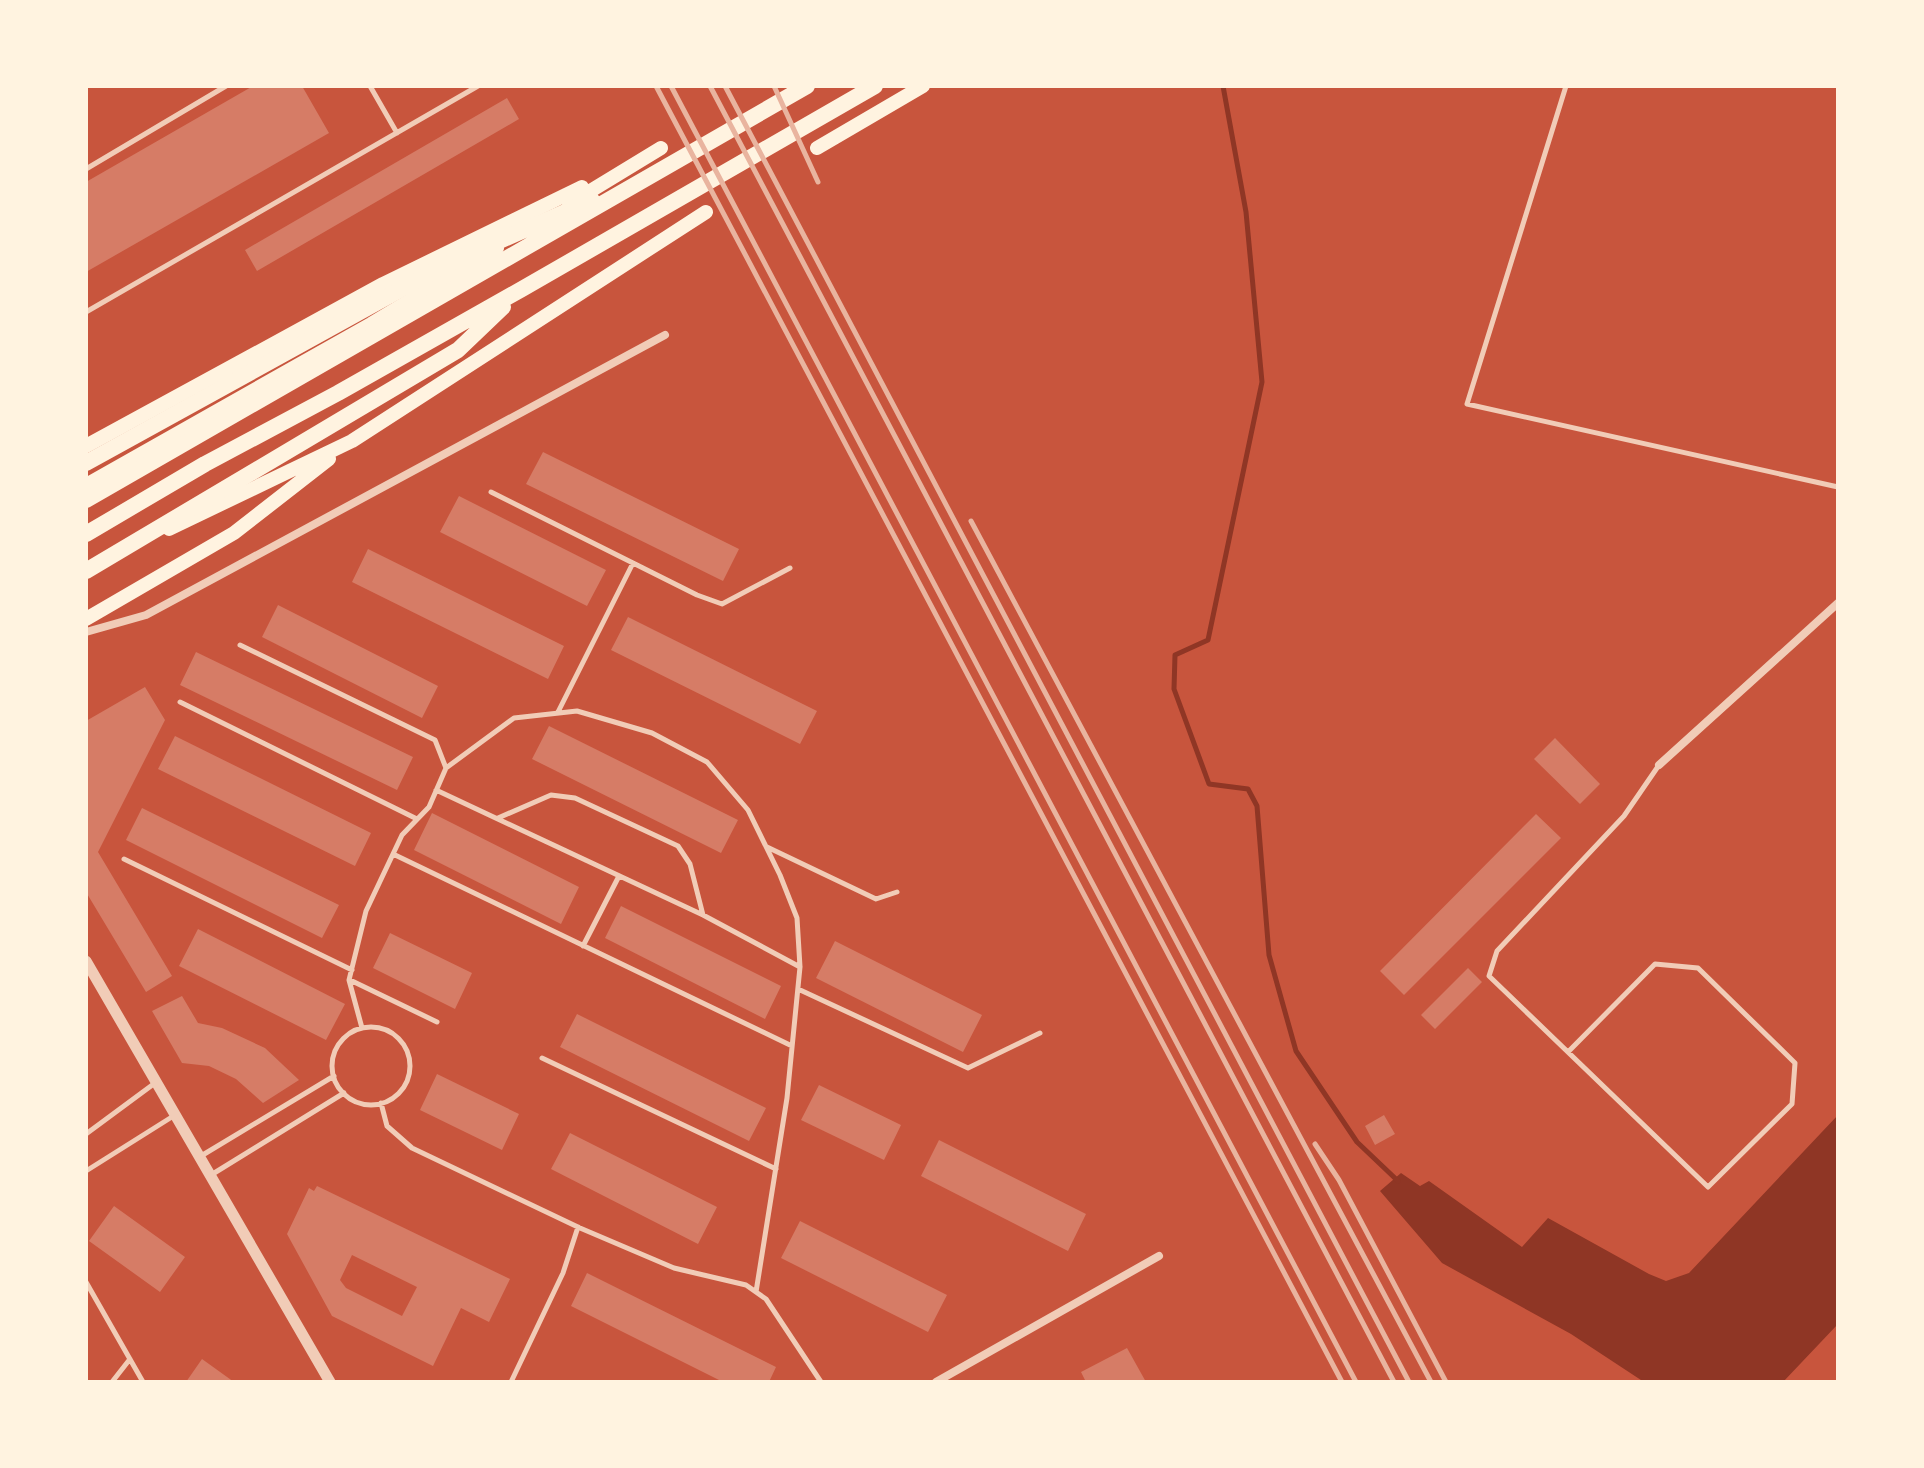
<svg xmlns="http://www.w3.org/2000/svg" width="1924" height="1468" viewBox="0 0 1924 1468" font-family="Barlow,sans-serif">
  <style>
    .water { fill: #8f3625 }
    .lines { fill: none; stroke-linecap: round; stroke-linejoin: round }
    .stream { stroke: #8f3625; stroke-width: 5 }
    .building { fill: #d67c66; fill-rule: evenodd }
    .service { stroke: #f1ccb7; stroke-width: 5 }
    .minor { stroke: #f1ccb7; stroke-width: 8 }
    .tertiary { stroke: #f1ccb7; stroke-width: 11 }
    .primary { stroke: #fff3e0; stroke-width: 14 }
    .trunk { stroke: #fff3e0; stroke-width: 16 }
    .rail { stroke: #e9b49f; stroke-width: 5 }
  </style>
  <rect width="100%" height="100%" fill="#c8553d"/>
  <path class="water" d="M1838,1115V1324L1783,1382H1644L1571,1334L1442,1263L1380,1191L1401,1173L1420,1186L1429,1181L1522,1247L1548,1218L1649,1274L1666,1281L1689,1273Z"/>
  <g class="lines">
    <path class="stream" d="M1223,86L1246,212L1262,382L1208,640L1175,655L1174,689L1209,784L1248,789L1257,806L1269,955L1296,1051L1357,1142L1398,1181"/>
  </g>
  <path class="building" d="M253,86H302L329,133L86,272V182Z
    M507,98L519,119L257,271L245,250Z
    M543,452L739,549L723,581L526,484Z
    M459,496L606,570L587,606L440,532Z
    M368,549L564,646L548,679L352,582Z
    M278,605L438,686L422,718L262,637Z
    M628,617L817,711L800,744L611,650Z
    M196,652L413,757L397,790L180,685Z
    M145,687L165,720L98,852L172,976L146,992L86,892V721Z
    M549,726L738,820L721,853L532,759Z
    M175,736L371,833L355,866L158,769Z
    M1555,738L1600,784L1580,804L1534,759Z
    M142,808L339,905L322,938L126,840Z
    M432,813L579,887L561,924L414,850Z
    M1536,814L1561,838L1404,995L1380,971Z
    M621,906L781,986L765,1019L605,938Z
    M198,929L345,1004L326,1040L179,966Z
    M390,933L472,973L455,1009L373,968Z
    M835,941L982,1015L963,1052L816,978Z
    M1468,968L1482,982L1435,1029L1421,1015Z
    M182,996L198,1023L222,1028L265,1048L299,1080L263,1103L236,1079L209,1066L182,1063L152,1011Z
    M577,1014L766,1108L749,1141L560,1047Z
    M437,1074L519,1114L502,1150L420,1110Z
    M819,1085L901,1125L884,1160L801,1120Z
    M1384,1115L1395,1134L1375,1145L1365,1126Z
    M570,1133L717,1207L698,1244L551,1169Z
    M939,1140L1086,1214L1068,1251L921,1176Z
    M317,1186L510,1279L489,1322L461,1308L433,1366L332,1316L287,1234L309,1188L314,1191ZM352,1255L417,1287L402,1316L346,1288L340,1280Z
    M114,1206L185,1257L160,1292L89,1241Z
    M800,1221L947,1295L928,1332L781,1258Z
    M587,1273L776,1367L769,1382H723L571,1306Z
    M1127,1348L1146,1382H1086L1081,1372Z
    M202,1359L234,1382H186Z"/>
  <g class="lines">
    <path class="service" d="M370,86L397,133
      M1566,86L1467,404L1838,487
      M86,169L226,86
      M86,312L478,86
      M491,492L697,595L722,604L790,568
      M240,645L435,740L446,768L429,807L402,835L366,911L349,980L362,1028
      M180,702L417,819
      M558,712L633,563
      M446,768L514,718L577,711L652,733L707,762L748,810L780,875L797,918L800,967L787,1098L756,1292
      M436,790L703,915L800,967
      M498,818L551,795L575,798L678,846L690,864L703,915
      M767,847L876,899L897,892
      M393,854L792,1046
      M124,859L352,970
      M583,946L619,876
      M350,980L437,1022
      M798,989L968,1068L1040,1033
      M332 1066a39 39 0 1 1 78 0a39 39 0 1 1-78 0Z
      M1568,1052L1655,964L1698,968L1795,1063L1792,1104L1708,1187L1489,976L1497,951L1624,816L1659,765
      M542,1058L776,1169
      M381,1103L387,1126L412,1148L580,1228L674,1268L746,1285L766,1299L821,1382
      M86,1134L155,1083
      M201,1156L334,1076
      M86,1171L175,1115
      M211,1175L344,1093
      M86,1282L143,1382
      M112,1382L130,1359
      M511,1382L563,1273L578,1227"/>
    <path class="minor" d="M86,632L146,615L665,335
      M1659,765L1838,603
      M936,1382L1159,1256"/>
    <path class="tertiary" d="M86,961L330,1382"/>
    <path class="primary" d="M817,148L923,86
      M569,204L661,148
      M86,446L383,284L582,187
      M86,485L371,324L497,248
      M169,529L352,441L706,212
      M86,619L234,533L329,459"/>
    <path class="trunk" d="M86,463L445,265L592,200
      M86,500L807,86
      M86,534L205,464L338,393L522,289L875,86
      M86,571L458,350L503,307"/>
    <path class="rail" d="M656,86L1342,1382
      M671,86L1356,1382
      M710,86L1394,1382
      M725,86L1409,1382
      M774,86L818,182
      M971,521L1431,1382
      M1315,1144L1339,1180L1446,1382"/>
  </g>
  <rect width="1924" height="1468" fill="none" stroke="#fff3e0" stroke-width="176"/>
</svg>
